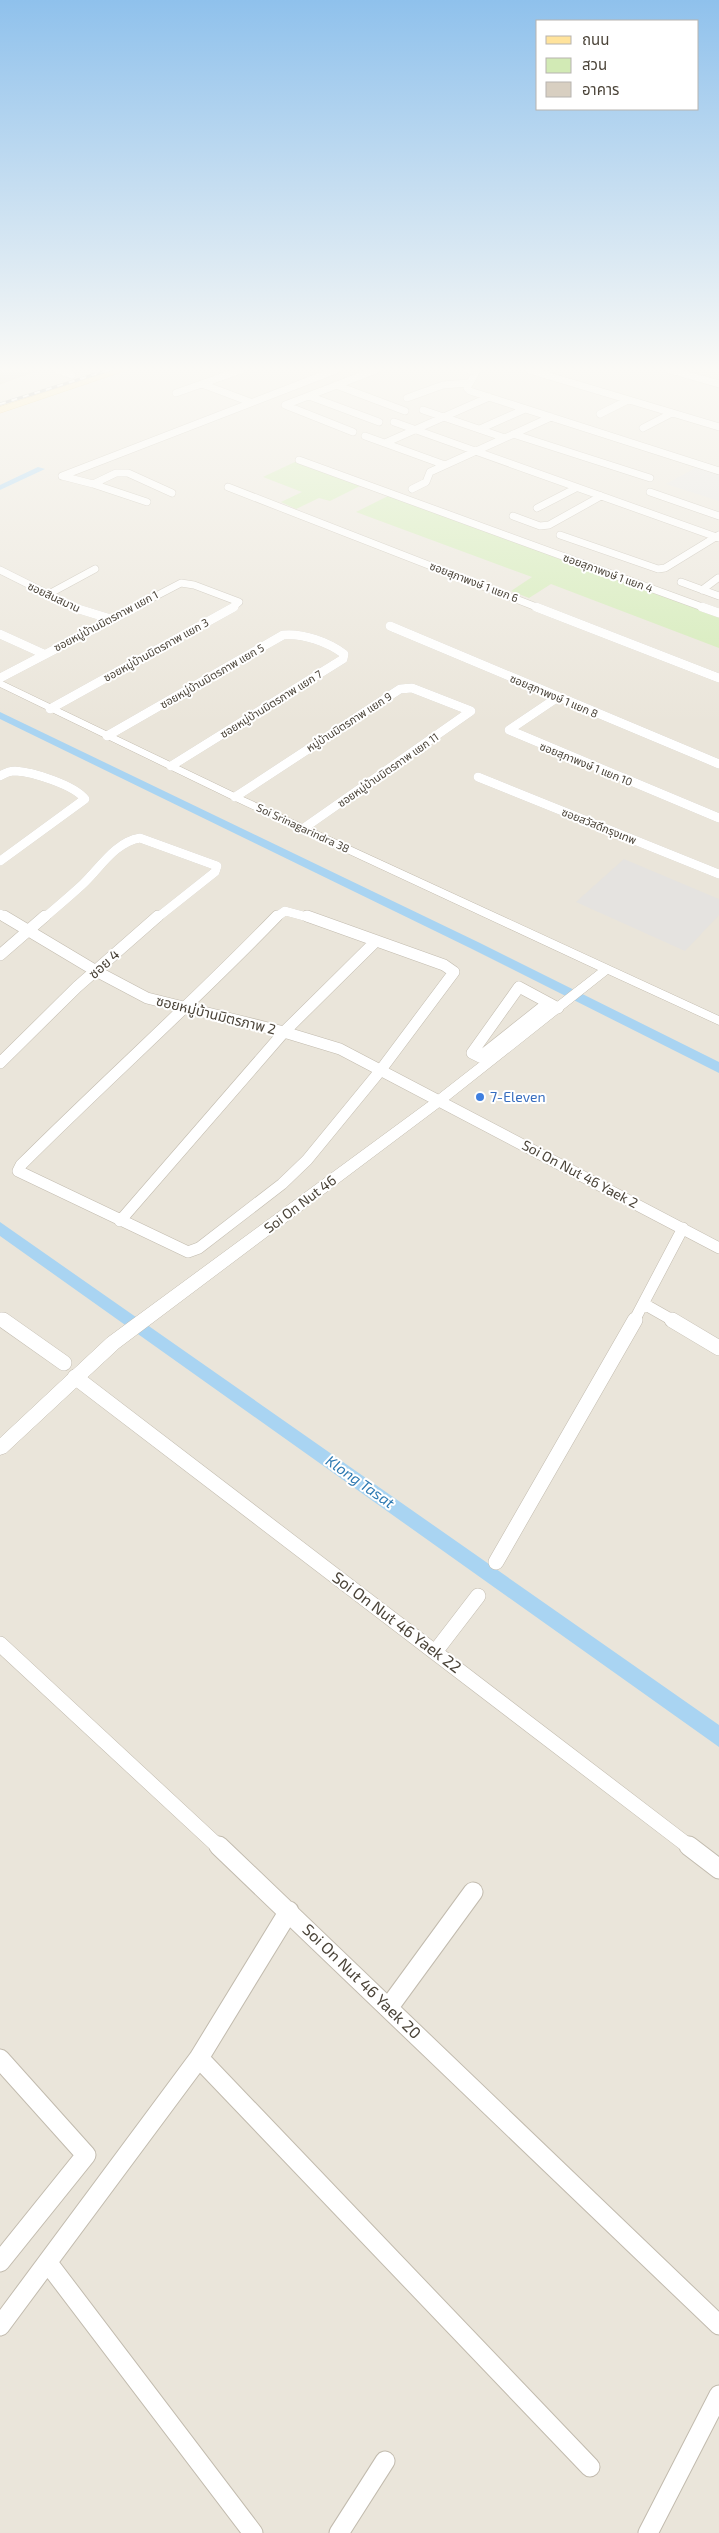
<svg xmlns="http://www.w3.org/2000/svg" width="719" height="2533" viewBox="0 0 719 2533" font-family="'Exo 2','Noto Sans Thai',sans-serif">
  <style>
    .residential { fill: #eae5da }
    .green { fill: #d2eab5 }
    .parking { fill: #e5e3e0 }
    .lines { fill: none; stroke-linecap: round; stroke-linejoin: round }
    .canal { fill: #a9d4f2; fill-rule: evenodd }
    .building { fill: #d8cfc1; stroke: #d3c7b4 }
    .minor-far4-casing { stroke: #c2bbae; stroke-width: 8 }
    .minor-far3-casing { stroke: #c2bbae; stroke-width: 9 }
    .minor-far2-casing { stroke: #c2bbae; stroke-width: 12 }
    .minor-far1-casing { stroke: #c2bbae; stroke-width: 16 }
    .minor-casing { stroke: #c2bbae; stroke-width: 21 }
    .tertiary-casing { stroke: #c2bbae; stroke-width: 1 }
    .primary-casing { stroke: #e6c16a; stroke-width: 1 }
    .minor-far4 { stroke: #fff; stroke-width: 7 }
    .minor-far3 { stroke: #fff; stroke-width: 9 }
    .minor-far2 { stroke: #fff; stroke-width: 11 }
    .minor-far1 { stroke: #fff; stroke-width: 15 }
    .minor { stroke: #fff; stroke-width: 19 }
    .tertiary { fill: #fff; fill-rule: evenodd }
    .primary { fill: #ffe39c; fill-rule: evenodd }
    .rail-casing { stroke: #9a9a9a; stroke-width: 3 }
    .rail { stroke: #fff; stroke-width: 2; stroke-dasharray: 6; stroke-linecap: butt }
    .shop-dot { fill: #3f7fe0; stroke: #fff; stroke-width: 2 }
    .labels { text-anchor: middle; stroke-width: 4; stroke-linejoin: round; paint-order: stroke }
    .far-street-label { font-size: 11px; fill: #4b4439; stroke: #fff }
    .street-label { font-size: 14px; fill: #4b4439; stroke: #fff }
    .shop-label { font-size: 14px; fill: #366cbe; stroke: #fff; text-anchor: start }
    .water-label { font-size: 15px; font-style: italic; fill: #2e7ab2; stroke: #fff }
    .near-street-label { font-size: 16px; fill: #4b4439; stroke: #fff }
  </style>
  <rect width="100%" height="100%" fill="#f6f3ec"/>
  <path class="residential" d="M0,370H719V2533H0Z"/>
  <path class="green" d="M297,461L362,485L330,501L319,498L296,509L281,502L302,492L263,477Z
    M390,495L719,615V648L551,584L529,598L511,591L532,577L356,512Z"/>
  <path class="parking" d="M699,466L719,472V501L666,484Z
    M624,859L719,899V915L685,951L576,902Z"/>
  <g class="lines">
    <path class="canal" d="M38,467L45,469L0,490V485Z
      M0,712L480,943L719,1062V1073L472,949L0,719Z
      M0,1222L719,1725V1747L0,1236Z"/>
  </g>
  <path class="building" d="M6,370H35V371L0,384V372Z"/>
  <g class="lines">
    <defs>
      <path id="minor-far4" d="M58,370L72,375
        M469,370L476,372L467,388L470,391L719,471
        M529,370L719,427
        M670,370L719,384
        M202,384L250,402
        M336,385L405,411
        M176,393L241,370
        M309,396L379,422
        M407,398L443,385L468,383
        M423,410L505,438
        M600,414L628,400
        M394,422L719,538
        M643,428L672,413
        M480,429L525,409
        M353,432L285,405L376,370
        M513,434L650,478
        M365,436L445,465
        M385,443L489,397
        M299,460L705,608
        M62,476L336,370
        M62,476L93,484L116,473H128L172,493
        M93,484L147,502
        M228,487L539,608
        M412,489L426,482L430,472L551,417
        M650,492L719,516
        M537,508L576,488
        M513,516L540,526L549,525L601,496
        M560,535L658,569L665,568L719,535
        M0,570L76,608
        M681,582L719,596
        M702,590L718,578
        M47,595L95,569
        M133,608L181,583L194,585L239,602L232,608"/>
      <path id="minor-far3" d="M72,607L111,619
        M536,607L719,678
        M702,607L719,613
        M390,626L719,764
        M0,634L44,654
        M0,678L136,607
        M558,697L509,730L719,818
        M50,709L234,607
        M107,736L283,635C303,633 328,642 344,654L343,659L171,766
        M0,776C5,773 9,771 15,771C33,772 74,785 85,799L0,861
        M478,777L719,874
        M235,797L400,689L412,688L471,711
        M304,828L471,711
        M0,914L6,918
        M44,918C57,907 70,896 83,884C100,868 115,842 140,838L217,866L215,872L157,918
        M275,918L285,911L311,918"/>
      <path id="minor-far2" d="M4,916L96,971L147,998L284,1032L340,1049L719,1248
        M277,916C194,1002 105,1081 21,1165L18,1171L188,1252L199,1248L282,1184L307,1160L380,1071L454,972L444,965L307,916
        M0,955L45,916
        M548,1003L480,1057L472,1053L519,987L558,1008
        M0,1063L77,987L158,916
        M120,1221L284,1032L376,941
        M644,1304L674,1321
        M0,1318L5,1321
        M634,1321L683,1228"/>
      <path id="minor-far1" d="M3,1320L64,1363
        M672,1320L719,1348
        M75,1377L691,1848
        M496,1562L635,1320
        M0,1644L220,1848
        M435,1652L478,1596"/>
      <path id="minor" d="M219,1846L719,2325
        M689,1846L719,1869
        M389,2007L473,1892
        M199,2058L590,2467
        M0,2059L86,2155L0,2262
        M48,2263L253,2533
        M0,2326L199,2058L289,1911
        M339,2533L385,2461
        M648,2533L719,2395"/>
      <path id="tertiary" d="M0,680L239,795L719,1016V1025L608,974L445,1103L119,1348L6,1453L0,1455V1438L107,1338L435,1097L598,970L231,799L0,687Z"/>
      <path id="primary" d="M115,370H127L0,413V407Z"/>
    </defs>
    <use href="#minor-far4" class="minor-far4-casing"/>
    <use href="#minor-far3" class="minor-far3-casing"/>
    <use href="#minor-far2" class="minor-far2-casing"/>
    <use href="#minor-far1" class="minor-far1-casing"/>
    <use href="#minor" class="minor-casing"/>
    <use href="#tertiary" class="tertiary-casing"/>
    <use href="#primary" class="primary-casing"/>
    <use href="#minor-far4" class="minor-far4"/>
    <use href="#minor-far3" class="minor-far3"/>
    <use href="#minor-far2" class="minor-far2"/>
    <use href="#minor-far1" class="minor-far1"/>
    <use href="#minor" class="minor"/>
    <use href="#tertiary" class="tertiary"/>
    <use href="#primary" class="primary"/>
    <defs>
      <path id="rail" d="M0,404L109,370"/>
    </defs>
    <use href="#rail" class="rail-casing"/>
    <use href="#rail" class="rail"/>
  </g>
  <linearGradient id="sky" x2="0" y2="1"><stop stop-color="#8fc1ec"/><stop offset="0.51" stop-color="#fbfaf6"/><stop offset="1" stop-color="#fbfaf6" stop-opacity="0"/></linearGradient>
  <rect width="719" height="724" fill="url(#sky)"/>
  <circle class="shop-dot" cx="480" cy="1097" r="5"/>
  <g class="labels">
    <g class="far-street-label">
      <text transform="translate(608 573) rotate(20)" y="4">ซอยสุภาพงษ์ 1 แยก 4</text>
      <text transform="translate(474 582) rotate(21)" y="4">ซอยสุภาพงษ์ 1 แยก 6</text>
      <text transform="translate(54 597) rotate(25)" y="4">ซอยสินสมาน</text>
      <text transform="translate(106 621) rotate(-28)" y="4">ซอยหมู่บ้านมิตรภาพ แยก 1</text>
      <text transform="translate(156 650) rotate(-29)" y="4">ซอยหมู่บ้านมิตรภาพ แยก 3</text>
      <text transform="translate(212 676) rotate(-30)" y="4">ซอยหมู่บ้านมิตรภาพ แยก 5</text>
      <text transform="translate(554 696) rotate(23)" y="4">ซอยสุภาพงษ์ 1 แยก 8</text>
      <text transform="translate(271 704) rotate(-32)" y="4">ซอยหมู่บ้านมิตรภาพ แยก 7</text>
      <text transform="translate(349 722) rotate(-33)" y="4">หมู่บ้านมิตรภาพ แยก 9</text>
      <text transform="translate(586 764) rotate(22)" y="4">ซอยสุภาพงษ์ 1 แยก 10</text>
      <text transform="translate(388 770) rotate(-35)" y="4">ซอยหมู่บ้านมิตรภาพ แยก 11</text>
      <text transform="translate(599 826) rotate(22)" y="4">ซอยสวัสดีกรุงเทพ</text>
      <text transform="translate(303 828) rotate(25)" y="4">Soi Srinagarindra 38</text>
    </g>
    <g class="street-label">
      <text transform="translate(104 964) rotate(-42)" y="5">ซอย 4</text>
      <text transform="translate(216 1015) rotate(14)" y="5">ซอยหมู่บ้านมิตรภาพ 2</text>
      <text transform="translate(580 1174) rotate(28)" y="5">Soi On Nut 46 Yaek 2</text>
      <text transform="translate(300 1204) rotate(-37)" y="5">Soi On Nut 46</text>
    </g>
    <g class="shop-label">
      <text x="490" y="1102">7-Eleven</text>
    </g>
    <g class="water-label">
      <text transform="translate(360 1482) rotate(35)" y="5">Klong Tasat</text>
    </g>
    <g class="near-street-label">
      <text transform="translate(397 1622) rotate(37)" y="6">Soi On Nut 46 Yaek 22</text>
      <text transform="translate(362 1981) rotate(44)" y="6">Soi On Nut 46 Yaek 20</text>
    </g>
  </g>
  <rect x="536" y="20" width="162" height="90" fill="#ffffff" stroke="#b7b4b0"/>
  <rect x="546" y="36" width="25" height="8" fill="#ffe39c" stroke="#b7b4b0"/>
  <text x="582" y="45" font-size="15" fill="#4b4439">ถนน</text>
  <rect x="546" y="58" width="25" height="15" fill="#d2eab5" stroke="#b7b4b0"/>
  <text x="582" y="70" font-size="15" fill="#4b4439">สวน</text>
  <rect x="546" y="82" width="25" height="15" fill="#d8cfc1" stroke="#b7b4b0"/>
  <text x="582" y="95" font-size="15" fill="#4b4439">อาคาร</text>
</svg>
